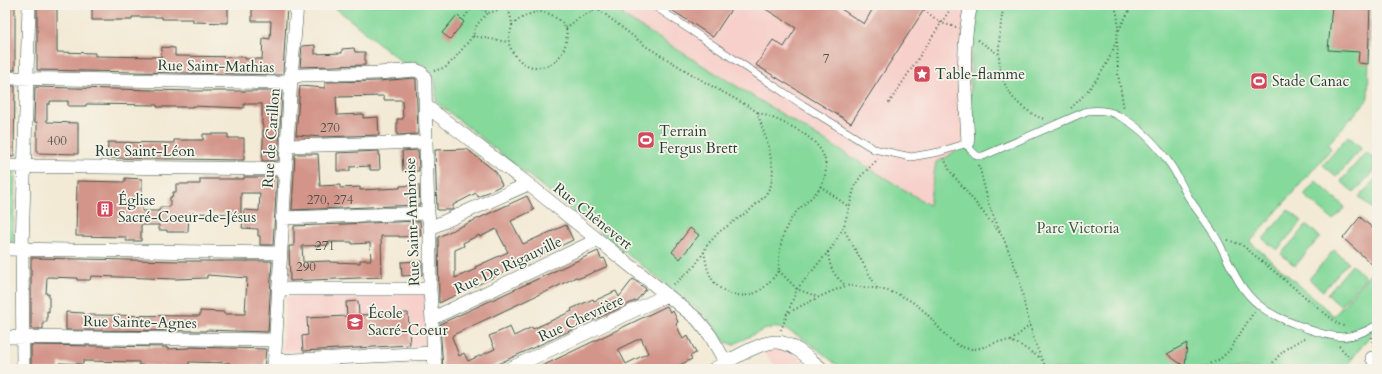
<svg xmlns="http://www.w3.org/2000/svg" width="1382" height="374" viewBox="0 0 1382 374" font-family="Cardo,serif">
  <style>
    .built { fill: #f7d0cb }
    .green { fill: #85d99b; stroke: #528b68 }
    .building { fill: #d39489; fill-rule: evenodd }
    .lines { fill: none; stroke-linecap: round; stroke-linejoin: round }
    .service-casing { stroke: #3f574c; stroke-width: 8 }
    .minor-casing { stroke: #3f574c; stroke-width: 14 }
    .path { stroke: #3f574c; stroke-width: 2; stroke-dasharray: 1 3; stroke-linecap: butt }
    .service { stroke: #fff; stroke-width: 7 }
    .minor { stroke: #fff; stroke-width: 13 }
    .labels { text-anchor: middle; stroke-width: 3.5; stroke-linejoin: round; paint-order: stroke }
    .number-label { font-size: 13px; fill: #4c5349 }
    .street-label { font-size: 15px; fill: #1f3d34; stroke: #f7f3e8 }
    .poi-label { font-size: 15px; fill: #1f3d34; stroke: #f7f3e8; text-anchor: start }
    .park-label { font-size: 15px; fill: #335c49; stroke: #f7f3e8 }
  </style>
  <rect width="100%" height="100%" fill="#f7f3e8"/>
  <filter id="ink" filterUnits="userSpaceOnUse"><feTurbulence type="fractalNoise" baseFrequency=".025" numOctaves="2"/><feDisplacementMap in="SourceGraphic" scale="8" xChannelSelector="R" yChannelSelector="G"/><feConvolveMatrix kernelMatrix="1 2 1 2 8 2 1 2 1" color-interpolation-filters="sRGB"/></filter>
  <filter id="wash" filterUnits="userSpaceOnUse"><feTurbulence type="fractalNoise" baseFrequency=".012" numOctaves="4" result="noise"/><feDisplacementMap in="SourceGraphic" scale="16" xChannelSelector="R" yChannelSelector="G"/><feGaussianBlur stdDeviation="0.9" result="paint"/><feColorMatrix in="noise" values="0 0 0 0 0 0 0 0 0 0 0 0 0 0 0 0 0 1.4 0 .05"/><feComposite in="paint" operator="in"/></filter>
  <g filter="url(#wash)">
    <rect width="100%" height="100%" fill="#f3ead5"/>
    <path class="built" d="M622,5H973L968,143L944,159L936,162L929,205L623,16Z
      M425,292L426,347L282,352L286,297Z
      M771,349H779L791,352L815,369H778L762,351Z"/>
    <path class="green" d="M332,5H622L623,16L929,205L936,162L944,159L968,142L973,5H1370L1368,99L1328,144L1331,149L1250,242L1334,316L1373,271L1377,274V327L1344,369H842C825,356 792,324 770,328C761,330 742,340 733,345L723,340L711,322L699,311L436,102C437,88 436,66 417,63C413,63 409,63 404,64Z
      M1348,136L1362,148L1336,177L1323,165Z
      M1366,152L1377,162V167L1354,193L1341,181Z
      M5,172H15L13,242H5Z
      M1377,177V204L1373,209L1359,197Z
      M1316,181L1345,207L1333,220L1304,195Z
      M1288,210L1302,221L1277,250L1263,239Z
      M1307,225L1320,237L1295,266L1281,254Z
      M1334,250L1348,262L1323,291L1309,279Z
      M1352,265L1366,277L1340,306L1327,294Z"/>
    <g id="blocks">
      <path class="building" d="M5,5H15V70H5Z
        M37,5H57V52L95,53V56L161,57L162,47L175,48V56L245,57V59H262L263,38L270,39L271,21H252V5H287L283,73L280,75L37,70Z
        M92,5H228V23L193,22V19H162V17H132V20H92Z
        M664,5H734L713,37Z
        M759,5H835L864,24L875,5H927L851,123L756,65L773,40L784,47L796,28Z
        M1332,5H1370L1368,64L1358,63L1359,52L1328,50Z
        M457,15L464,22L450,39L442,33Z
        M315,45V54L342,53V49L354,48L355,52H365V65L300,67L302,46Z
        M414,78L416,79L418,134L397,135V119H403L402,100H384V96L336,97L337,115L363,114V118L378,117L379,135L321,137L296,135L300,86L325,88V82L378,81Z
        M5,86H15L14,157L5,156Z
        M35,87L193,91H282L278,161H262L263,142V125H262V104H244V108L192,106V107H157V105L86,104V106H68V101H50V104H47V122L78,123V154L37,153V122H34Z
        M203,134H228V138H244V160L107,158L108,142L174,143V140H203Z
        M467,149L496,172L502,185L478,197L476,193L453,205V209L451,210H437L435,150Z
        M418,150L419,171H403L402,151Z
        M379,151L380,170H370V166L350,167V171H337V153Z
        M295,154H318L320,186L340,185V188L360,187V190L400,188V186L419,185L420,205L292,210Z
        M244,177H277L273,245H260V236H258V229L242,228L244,210L259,211L260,193H241V214L189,213L188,232H167V230H159V225H141V241H126V237L76,236L77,181L125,182V178L142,179V211H159L160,207H170V197H172L173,192H176V184H200V179H244Z
        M527,196L534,210L511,221L523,244L566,225L573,240L439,303L438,237ZM496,229L508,252L475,267L476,269L455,278V250L464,246L463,243L479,235L480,237Z
        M1360,217L1377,232V269L1343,238Z
        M420,221L421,236L399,237V236H381L382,277L290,281L289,246H294V226ZM329,242H352V244L370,243L371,260H360V263L330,262V261L303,262L302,246L329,245Z
        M690,228L699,235L680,259L672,252Z
        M598,251L601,259L604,258L608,266L580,278L576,277L544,293V292L453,335L452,337L459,356L464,353L468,361L495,349L489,336L510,327L514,336L532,327L533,329L572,311L571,309L593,299L594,301L616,291L619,297L633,279L646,289L637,300L487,369H443L440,324Z
        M31,258L180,261H272L268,332L206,330V331L66,330V312L84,313V315L193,316H200V311L224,312V314H245L247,278L207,275V278L175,279L91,276L90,280H77V278L47,277L46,294H49V312L47,311V322H43V329H31Z
        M422,261V275L402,276L401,262Z
        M358,301L359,315L408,313L410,345L303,351L302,336L308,335L307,318L347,316L346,302Z
        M667,306L670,312L673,311L678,322L676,324L683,339L688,336L696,353L690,356L692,359L672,369H536ZM641,338L648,353L626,364L618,349Z
        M1187,343L1185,367L1167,354Z
        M31,345L167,347V349L189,348V347L266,349L264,369H250V367H230V363L189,362V367H175L139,365V362L83,361V364L59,363V369H31Z"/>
    </g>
  </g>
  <g filter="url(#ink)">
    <use href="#blocks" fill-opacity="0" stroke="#3f574c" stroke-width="1"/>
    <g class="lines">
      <defs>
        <path id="service" d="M653,5L803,105L874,149L911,157L939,152L968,143L970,149L977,156H983L1087,111C1097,110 1108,110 1117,115C1138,125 1157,145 1170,164C1178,175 1182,187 1189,198C1198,212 1209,225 1217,239C1229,261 1238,289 1259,305C1273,317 1291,322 1308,329C1336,339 1350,341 1377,325
          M1371,369L1372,358"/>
        <path id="minor" d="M5,78L282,83L291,78L301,75L378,73L415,70C421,72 423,73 425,79L426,142L428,213L430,228V289L435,369
          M426,106L528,184L697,319L710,335L726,363
          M968,143C966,97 960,49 971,5
          M287,146L426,142
          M5,166L285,169
          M282,218L428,213
          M430,228L528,184
          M5,249L280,253
          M278,289H430
          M433,318L597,240
          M5,337L275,340
          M1372,358L1377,360
          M274,361L434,353
          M23,369L22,249L29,5
          M274,369L291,78L297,5
          M509,369L667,295
          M714,369C730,361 765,337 783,343C798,347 810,360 822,369"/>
      </defs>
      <use href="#service" class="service-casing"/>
      <use href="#minor" class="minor-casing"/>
      <path class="path" d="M449,5L456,9L467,5L473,7L478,6L488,13L508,7
        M593,5L647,47L708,84L750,107L757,112L769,148L773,171L771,185L765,196L750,210L719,232L707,245L704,252L694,267L673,285
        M1004,5C1002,14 1001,23 1000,33C997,62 999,89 1024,108C1031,113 1038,118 1046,119
        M924,10L941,23L956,27
        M462,20L473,7
        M512,25C525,14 541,6 556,18C559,20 564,24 566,29C569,43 561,62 546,66C543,67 540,67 537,67C526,68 515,58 511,49C506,40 511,34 512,25C512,19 509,13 508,7L512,5
        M566,28L580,17L597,9
        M1119,30L1132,5
        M473,36L508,42
        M978,40L998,54
        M1117,42L1118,74L1124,109
        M434,71L446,67L455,58L473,36L475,28L480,21L488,13
        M889,103L953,5
        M1071,108C1096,85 1130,40 1114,5
        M944,158L950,171L1003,237L1019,277L1025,307L1034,340L1041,358L1047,369
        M979,165L989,206L1001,233
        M820,186L849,207
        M843,228L877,288
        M1228,240L1242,245L1338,324L1346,327
        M704,252C706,261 707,271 712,279C721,295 744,300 759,291C767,286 773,278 779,271C778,249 783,225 799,209C807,201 817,194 822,184C841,142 786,123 757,112
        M828,252C830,269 833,274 846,286
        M779,271L797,289L818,297
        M786,314C803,305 818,297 835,290C839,289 843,286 847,286C851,285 857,287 862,287C888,289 905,294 925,312C939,326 946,341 965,348C981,353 994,339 1009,341C1020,343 1031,353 1041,358
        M781,330L797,289L833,246L844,226L855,185L861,176L878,159
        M1372,337L1373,346
        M1011,341L1030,325
        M1339,346L1350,358
        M1147,369C1156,367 1166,364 1174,369
        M1200,369L1220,359L1229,351L1254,312
        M1268,369C1281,352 1286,347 1305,338"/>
      <use href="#service" class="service"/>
      <use href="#minor" class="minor"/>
    </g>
  </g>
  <defs>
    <symbol id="sight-square" viewBox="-11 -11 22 22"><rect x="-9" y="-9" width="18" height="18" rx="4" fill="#d1495b" stroke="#f7f3e8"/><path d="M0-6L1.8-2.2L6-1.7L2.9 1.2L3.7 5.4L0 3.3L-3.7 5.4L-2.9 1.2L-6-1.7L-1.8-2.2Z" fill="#fff"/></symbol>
    <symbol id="stadium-square" viewBox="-11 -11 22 22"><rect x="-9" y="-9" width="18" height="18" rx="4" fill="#d1495b" stroke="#f7f3e8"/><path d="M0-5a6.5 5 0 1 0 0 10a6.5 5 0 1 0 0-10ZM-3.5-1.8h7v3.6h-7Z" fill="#fff"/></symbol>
    <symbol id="building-square" viewBox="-11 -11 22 22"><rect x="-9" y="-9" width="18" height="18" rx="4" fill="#d1495b" stroke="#f7f3e8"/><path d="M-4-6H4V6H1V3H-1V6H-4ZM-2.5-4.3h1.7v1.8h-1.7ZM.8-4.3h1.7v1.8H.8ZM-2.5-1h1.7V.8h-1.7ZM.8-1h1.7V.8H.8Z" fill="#fff"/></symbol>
    <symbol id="school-square" viewBox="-11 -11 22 22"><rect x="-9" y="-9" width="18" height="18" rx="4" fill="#d1495b" stroke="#f7f3e8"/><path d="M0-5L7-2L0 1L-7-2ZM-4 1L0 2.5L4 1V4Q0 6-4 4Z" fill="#fff"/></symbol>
  </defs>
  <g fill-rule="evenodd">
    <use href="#sight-square" x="912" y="64" width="20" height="20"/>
    <use href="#stadium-square" x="1249" y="71" width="20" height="20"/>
    <use href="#stadium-square" x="636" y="130" width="20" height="20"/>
    <use href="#building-square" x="95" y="199" width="20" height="20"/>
    <use href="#school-square" x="345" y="312" width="20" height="20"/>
  </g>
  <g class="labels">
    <g class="number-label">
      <text x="826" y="63">7</text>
      <text x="330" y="132">270</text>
      <text x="57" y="145">400</text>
      <text x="330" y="204">270, 274</text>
      <text x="325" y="250">271</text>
      <text x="306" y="271">290</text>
    </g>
    <g class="street-label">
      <text transform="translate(216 66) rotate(1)" y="5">Rue Saint-Mathias</text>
      <text transform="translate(271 138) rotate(-86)" y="5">Rue de Carillon</text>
      <text x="145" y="156">Rue Saint-Léon</text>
      <text transform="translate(593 216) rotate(39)" y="5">Rue Chênevert</text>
      <text transform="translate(412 222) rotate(-92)" y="5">Rue Saint-Ambroise</text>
      <text transform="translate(508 265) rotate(-25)" y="5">Rue De Rigauville</text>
      <text transform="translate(581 318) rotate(-25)" y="5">Rue Chevrière</text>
      <text transform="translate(140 322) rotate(1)" y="5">Rue Sainte-Agnes</text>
    </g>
    <g class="poi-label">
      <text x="935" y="79">Table-flamme</text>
      <text x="1272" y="86">Stade Canac</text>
      <text x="659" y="136">Terrain<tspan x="659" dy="17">Fergus Brett</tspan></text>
      <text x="118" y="205">Église<tspan x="118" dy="17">Sacré-Coeur-de-Jésus</tspan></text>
      <text x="368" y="318">École<tspan x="368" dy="17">Sacré-Coeur</tspan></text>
    </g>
    <g class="park-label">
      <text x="1078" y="233">Parc Victoria</text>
    </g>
  </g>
  <rect width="1382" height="374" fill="none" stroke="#f7f3e8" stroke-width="20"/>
</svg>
